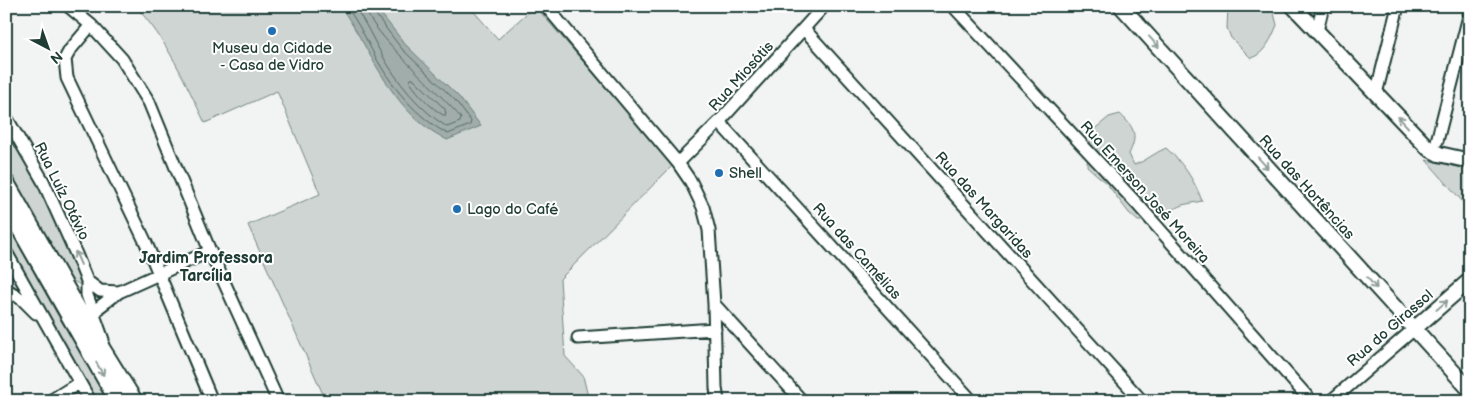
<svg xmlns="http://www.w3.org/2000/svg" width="1476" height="407" viewBox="0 0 1476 407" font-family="'Balsamiq Sans',sans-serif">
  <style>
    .green { fill: #ced5d3; stroke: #768984 }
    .water { fill: #a1adaa; stroke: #6d807b }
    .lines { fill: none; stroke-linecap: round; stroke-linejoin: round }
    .shore { stroke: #536a63; stroke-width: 1 }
    .minor-casing { stroke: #1f3d34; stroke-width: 15 }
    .major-casing { stroke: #1f3d34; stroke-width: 18 }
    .highway-casing { stroke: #1f3d34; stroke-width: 20 }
    .minor { stroke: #fff; stroke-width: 11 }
    .major { stroke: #fff; stroke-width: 14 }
    .highway { stroke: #fff; stroke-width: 16 }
    .oneway { stroke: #8f9e9a }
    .poi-dot { fill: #1f6fb2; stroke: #fff; stroke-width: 2 }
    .labels { text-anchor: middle; stroke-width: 4; stroke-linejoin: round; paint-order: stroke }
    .poi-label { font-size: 15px; fill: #1f3d34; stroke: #fff; text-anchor: start }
    .street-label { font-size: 15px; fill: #1f3d34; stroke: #fff }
    .neighbourhood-label { font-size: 16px; font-weight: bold; fill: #1f3d34; stroke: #fff }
  </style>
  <rect width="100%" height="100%" fill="#f2f3f3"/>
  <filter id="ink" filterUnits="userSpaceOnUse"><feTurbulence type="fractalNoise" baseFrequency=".02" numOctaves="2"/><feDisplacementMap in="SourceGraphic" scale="10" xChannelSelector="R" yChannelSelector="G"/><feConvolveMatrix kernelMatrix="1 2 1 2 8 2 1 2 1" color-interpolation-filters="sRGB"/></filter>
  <g filter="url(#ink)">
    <path class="green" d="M135,6H469L498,39L535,6L673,165L560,279L565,356L583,376L589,401H326L248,225L320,194L277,91L205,123C185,82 167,39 135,6Z
      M1228,6H1272L1277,25C1272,37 1265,54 1251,58L1231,38L1227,28Z
      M1120,114C1135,128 1138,135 1129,154L1134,165C1146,161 1154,153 1166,148C1183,163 1194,179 1202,201L1182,205L1149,221H1138L1129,213L1107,184L1087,166C1087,154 1091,144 1091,132L1109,117Z
      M6,126L38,180L83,279L81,285L73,281L56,258L6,174Z
      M1426,160L1470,169V210Z
      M6,222L57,314L110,401H96L58,339L6,244Z
      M6,260L35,306L6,283Z"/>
    <path class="water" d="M340,6H375L405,44L459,97L481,126L447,140C439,135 429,130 421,123C384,92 368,45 340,6Z"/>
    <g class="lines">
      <path class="shore" d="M346,6C358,22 366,39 375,56C392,87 416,117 448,134L470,125L471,121L455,100L401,48L373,11L372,6
        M354,6C365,21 372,37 381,53C397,82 419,109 447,127L460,122L461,118C444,96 366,29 365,6
        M411,79H414L445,109L446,115H443C430,107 419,95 410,82Z"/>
      <defs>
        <path id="minor" d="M68,6L91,25L122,59L149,102L210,251L278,401
          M546,6L678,163L691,182L703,207L709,230L714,304L716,388L718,401
          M953,6L1139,206L1311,401
          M91,25L70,50L65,59L67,78L146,243L212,401
          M804,29L1142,401
          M1317,31L1323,6
          M1376,94L1398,6
          M6,117L43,181L76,254L87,281V295L103,340
          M719,122L972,401
          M1437,141L1470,12
          M678,163L719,122L824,6
          M6,252L90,401
          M87,281L100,291L119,292
          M6,289L23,300L36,313
          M714,304L802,401
          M94,317L98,308L119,292L210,251
          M578,338L715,329
          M50,401L79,383
          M1331,401L1414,329"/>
        <path id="major" d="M1121,6L1470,390
          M1293,6L1428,148L1439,154L1470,161
          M1414,329L1470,280"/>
        <path id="highway" d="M6,183L85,322L134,401
          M9,209L118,401"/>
      </defs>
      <use href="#minor" class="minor-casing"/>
      <use href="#major" class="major-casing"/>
      <use href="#highway" class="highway-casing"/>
      <use href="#minor" class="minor"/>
      <use href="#major" class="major"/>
      <use href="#highway" class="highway"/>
    </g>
    <defs><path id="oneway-shaft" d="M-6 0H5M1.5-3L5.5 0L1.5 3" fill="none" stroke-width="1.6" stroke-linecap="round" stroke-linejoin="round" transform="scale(1.25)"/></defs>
    <g class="oneway">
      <use href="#oneway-shaft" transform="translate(1154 42) rotate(48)"/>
      <use href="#oneway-shaft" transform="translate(1403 122) rotate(-133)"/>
      <use href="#oneway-shaft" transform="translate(1263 163) rotate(48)"/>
      <use href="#oneway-shaft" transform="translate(78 258) rotate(-113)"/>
      <use href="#oneway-shaft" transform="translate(1372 283) rotate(48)"/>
      <use href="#oneway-shaft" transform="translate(1442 305) rotate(-41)"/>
      <use href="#oneway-shaft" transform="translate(100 369) rotate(60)"/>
    </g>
  </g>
  <g class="poi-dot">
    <circle cx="272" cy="31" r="5"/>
    <circle cx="719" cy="173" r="5"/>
    <circle cx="457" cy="209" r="5"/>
  </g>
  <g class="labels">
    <g class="poi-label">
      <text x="272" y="53" text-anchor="middle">Museu da Cidade<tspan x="272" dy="17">- Casa de Vidro</tspan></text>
      <text x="729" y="178">Shell</text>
      <text x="467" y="214">Lago do Café</text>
    </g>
    <g class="street-label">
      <text transform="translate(741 76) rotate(-48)" y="5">Rua Miosótis</text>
      <text transform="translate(1307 187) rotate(48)" y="5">Rua das Hortências</text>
      <text transform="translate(62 191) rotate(64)" y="5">Rua Luíz Otávio</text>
      <text transform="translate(1145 192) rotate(48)" y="5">Rua Emerson José Moreira</text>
      <text transform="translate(984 205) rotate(48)" y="5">Rua das Margaridas</text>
      <text transform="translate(857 251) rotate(48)" y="5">Rua das Camélias</text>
      <text transform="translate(1390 328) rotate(-41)" y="5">Rua do Girassol</text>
    </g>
    <g class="neighbourhood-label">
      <text x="206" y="263">Jardim Professora<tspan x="206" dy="18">Tarcília</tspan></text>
    </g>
  </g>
  <rect width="1476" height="407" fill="none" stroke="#fff" stroke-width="25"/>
  <rect x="12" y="12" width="1451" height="382" fill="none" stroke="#1f3d34" stroke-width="2" filter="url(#ink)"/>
  <g transform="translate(48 48) rotate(139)" stroke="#ffffff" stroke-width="4" paint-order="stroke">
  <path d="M0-4L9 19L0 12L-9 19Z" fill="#1f3d34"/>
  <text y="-8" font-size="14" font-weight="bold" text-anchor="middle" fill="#1f3d34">N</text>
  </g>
</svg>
